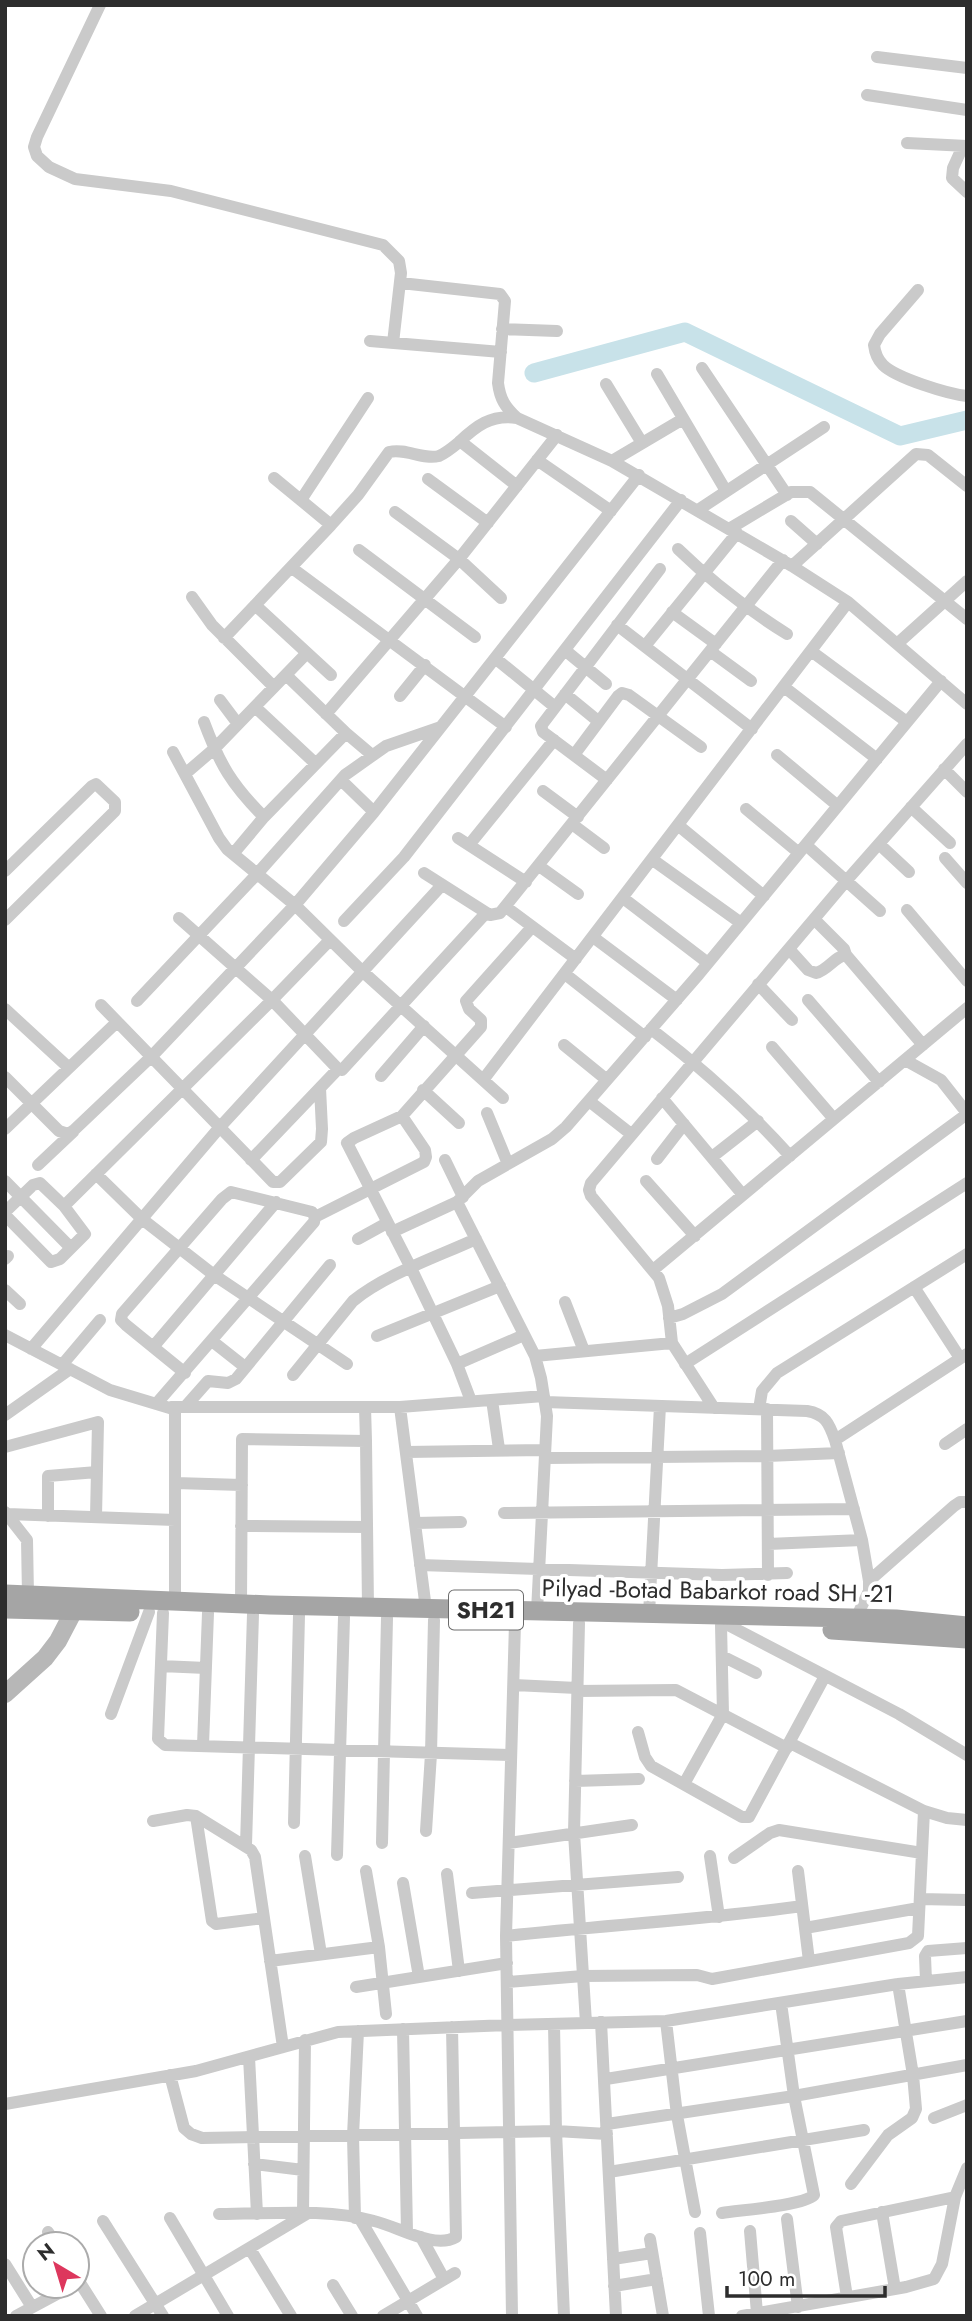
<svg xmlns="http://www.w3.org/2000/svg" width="972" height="2321" viewBox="0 0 972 2321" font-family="Jost,sans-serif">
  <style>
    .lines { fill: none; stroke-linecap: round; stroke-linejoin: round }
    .river { stroke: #c8e2e9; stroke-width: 19 }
    .street { stroke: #cacaca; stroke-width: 12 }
    .secondary { stroke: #b7b7b7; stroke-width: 18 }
    .primary { stroke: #a5a5a5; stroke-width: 19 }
    .labels { text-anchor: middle; stroke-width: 7; stroke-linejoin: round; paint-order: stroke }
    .shield { fill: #fff; stroke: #6c6c6c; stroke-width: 2 }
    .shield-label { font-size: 23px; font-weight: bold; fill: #2d2d2d }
    .street-label { font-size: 24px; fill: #2d2d2d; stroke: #fff }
  </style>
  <rect width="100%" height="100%" fill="#fff"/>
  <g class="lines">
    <path class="river" d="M534,373L685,332L900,436L967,420"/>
    <path class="street" d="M100,5L37,137L34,147L37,156L49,167L75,179L171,191L383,245L399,261L401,273L393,343
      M877,57L967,68
      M867,95L967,110
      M907,143L967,146
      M963,146L953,168L952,178L967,192
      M401,283L500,294L505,301L498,383C500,399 505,407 517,418
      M918,290L880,334L874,345C875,353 877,359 883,365C896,378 948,394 967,396
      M502,329L557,331
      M370,341L501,352
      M702,368L787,495
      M657,374L726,491
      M606,384L642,443
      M460,441L517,486
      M537,460L611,511
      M612,461L683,419
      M274,478L331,525
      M428,479L488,523
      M301,500L368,398
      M698,510L824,427
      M395,512L459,559L501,598
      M791,521L817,544
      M729,529L791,492H810L967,619
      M678,549C712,582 747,609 787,634
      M359,550L475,637
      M792,566L916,454L928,455L967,486
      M292,568L506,727
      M192,597L212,625L274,687
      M255,605L331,675
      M672,612L716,644
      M617,625L752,729
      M224,638L331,525L358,495L389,452C406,448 423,460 439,456C446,453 452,448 458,443C476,426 491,414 517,418L612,461L792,566L848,602L967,704
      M897,644L967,581
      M645,646L737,533
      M566,651L606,684
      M710,651L751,681
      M811,651L907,722
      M495,658L555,707
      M286,675L346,733L372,755
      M784,687L877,759
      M565,694L598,721
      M400,696L425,665
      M220,700L238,724
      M255,707L316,764
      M326,714L459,559L557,435
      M204,722C220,765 232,785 264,817
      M173,752L219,838L227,849L295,905L362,971L503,1098
      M574,755L618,696L622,693L629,695L701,747
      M777,755L838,806
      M944,769L967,792
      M185,774L214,749L306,654
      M341,780L374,812
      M607,780L543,732L541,726L660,569
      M543,791L578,817
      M911,807L950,843
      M746,809L799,853
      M572,824L604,848
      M679,826L764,896
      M458,838L526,882
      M879,844L909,872
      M469,845L554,740
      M806,845L880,911
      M233,854L264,817L346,733
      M945,858L967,883
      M653,860L741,923
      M539,866L578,894
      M5,871L92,786L96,784L115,802V811L5,920
      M424,873L490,915L500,913L783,560
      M623,898L708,963
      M506,907L576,959
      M907,910L967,981
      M179,918L272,1000L338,1069L342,1070L486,913
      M814,919L844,949L846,955
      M344,921L404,857L681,500
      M593,937L677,1000
      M789,949L808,970L816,973C828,970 835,956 846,955L923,1045
      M565,974L645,1037
      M758,984L792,1020
      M808,1000L879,1082
      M137,1001L257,874L345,775L386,746L441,727
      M101,1005L273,1182H280L321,1142L322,1129L320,1088
      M5,1009L68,1067
      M651,1029C702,1068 748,1109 790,1156
      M564,1045L607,1080
      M772,1047L834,1119
      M905,1060L941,1080L967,1113
      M381,1076L424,1026
      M5,1077L59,1131L68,1134L73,1131L152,1056L295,905L374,812L639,475
      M483,1080L848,602
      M423,1090L459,1123
      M662,1098L743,1195
      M589,1101L631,1134
      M487,1113L508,1164
      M5,1129L117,1022
      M712,1157L758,1121
      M657,1159L684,1124
      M251,1160L338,1069
      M445,1160L463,1197
      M38,1165L73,1132
      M96,1174L142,1219L214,1275L347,1364
      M5,1181L71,1248
      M646,1181L695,1236
      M457,1202L535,1356L541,1378L547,1416L537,1611
      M64,1206L272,1000L330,940
      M5,1212L33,1185L40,1183L64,1206L85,1234L60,1259L51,1262L5,1215
      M315,1217L424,1162L426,1157L425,1150L402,1116
      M392,1232L457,1202L478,1181L552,1139L566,1127L699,974L941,681
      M358,1239L387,1223
      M5,1259L8,1256
      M653,1270L967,1008
      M914,1287L960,1358
      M5,1290L20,1304
      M565,1302L584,1351
      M669,1318L683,1314L722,1294L967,1114
      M5,1335L110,1390L173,1409L175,1413V1601
      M377,1336L500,1286
      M212,1341L245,1367
      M153,1347L276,1202
      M31,1349L220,1127L442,885
      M535,1356L672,1343
      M457,1364L524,1335
      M685,1364L967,1183
      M62,1365L100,1320
      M293,1375L353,1301C386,1274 437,1257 476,1239
      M492,1400L499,1449
      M471,1401L457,1364L411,1268L347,1143L354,1138L402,1116L481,1027V1020L469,1009L466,1001L532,927
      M545,1402L807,1411C825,1414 829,1423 835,1440L862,1540L869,1581V1591L856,1618
      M157,1403L314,1222L315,1217L312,1212L231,1192L222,1199L122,1314L121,1320L126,1325L185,1373
      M171,1407H400L544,1396
      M185,1407L208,1381L228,1383L236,1379L330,1265
      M400,1407L426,1609
      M714,1408L672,1343L668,1306L659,1278L591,1196L589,1190L591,1183L847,880L967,744
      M759,1409L762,1391L777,1373L967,1254
      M767,1409L768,1575
      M5,1415L70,1369
      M835,1440L967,1354
      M366,1441L368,1607
      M945,1444L967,1429
      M5,1447L98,1422L96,1517
      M406,1452L545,1450
      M545,1458L767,1456L839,1453
      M175,1483L242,1485
      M5,1512L27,1540L28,1595
      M504,1513L854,1509
      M7,1514L175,1520
      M48,1516V1476L97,1472
      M415,1523L461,1522
      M241,1526L367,1527
      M768,1544L862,1540
      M420,1565L722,1575L787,1573
      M869,1581L954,1506L960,1502H967
      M241,1604L242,1439L366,1441L365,1407
      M163,1613L158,1739L165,1745L511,1755
      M649,1614L660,1406
      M579,1623L574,1833L586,2023
      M730,1626L899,1714L967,1755
      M722,1656L756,1673
      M161,1666L206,1668
      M514,1685L577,1688
      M577,1691L676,1690L787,1748
      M111,1714L149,1612
      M638,1732L645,1757L651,1766L742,1817H749L825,1676
      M790,1743L924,1811L947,1818L967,1820
      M203,1745L208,1613
      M575,1781L639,1779
      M684,1784L723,1714L721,1625
      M196,1816L212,1921L216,1924L264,1918
      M153,1821L187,1815L196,1816L251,1850L255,1857L283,2047
      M294,1823L299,1615
      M426,1831L431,1754L434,1620
      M382,1843L387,1618
      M509,1843L632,1825
      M246,1845L253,1614
      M337,1855L344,1617
      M305,1856L321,1954
      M710,1856L719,1917
      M734,1858L770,1833L779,1830L922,1853
      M366,1871L379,1947L386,2014
      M798,1871L809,1961
      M447,1874L459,1971
      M403,1883L419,1977
      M472,1893L678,1877
      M920,1899L967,1900
      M805,1928L919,1908
      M506,1936C605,1925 704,1920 802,1906
      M270,1961L379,1947
      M926,1981L925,1956L928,1951L967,1948
      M507,1982L583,1976L697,1975L712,1979L909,1943L918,1936L924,1811
      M356,1987L507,1963
      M666,2021L677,2115L695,2212
      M601,2022L616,2316
      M554,2024L556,2131L564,2316
      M403,2029L407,2232
      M249,2057L257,2214
      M170,2075L184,2128L191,2134L202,2138L556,2131L607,2134
      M606,2079L967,2021
      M5,2104L196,2071L338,2032L508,2025L666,2021L898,1984L967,1977
      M934,2118L967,2105
      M607,2124L794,2096L967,2065
      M254,2164L303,2170
      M609,2172L864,2130
      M851,2184L888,2135L912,2118L916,2109L913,2075L898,1984
      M882,2212L895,2289
      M303,2213L305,2040
      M722,2213C740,2210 803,2206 814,2195L794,2096L781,2003
      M219,2214C270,2214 325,2208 374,2221C397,2226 434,2250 456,2237L452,2027
      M170,2218L228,2316
      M355,2218L353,2136L358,2031
      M360,2219L417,2316
      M787,2219L798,2307
      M103,2221L163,2316
      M750,2231L757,2313
      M48,2232L56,2244
      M700,2233L709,2316
      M421,2237L444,2279
      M650,2239L663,2316
      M250,2249L291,2316
      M613,2259L652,2253
      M5,2264L32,2307
      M77,2278L101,2316
      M333,2285L352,2316
      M614,2286L657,2279
      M847,2297L836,2227L841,2221L955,2197
      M16,2316L72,2286
      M135,2316L308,2213
      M383,2316L455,2273
      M512,2316L506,1936L515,1623
      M742,2316L906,2287L934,2279L942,2264L955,2197L967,2168"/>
    <path class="secondary" d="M5,1694L45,1658L58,1641L80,1599"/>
    <path class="primary" d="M5,1594L270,1605L896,1619L967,1626
      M5,1609L130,1612
      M832,1630L967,1639"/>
  </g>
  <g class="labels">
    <rect class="shield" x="449" y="1590.5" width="74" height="39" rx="5"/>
    <g class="shield-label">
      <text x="486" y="1618">SH21</text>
    </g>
    <g class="street-label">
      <text transform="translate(718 1591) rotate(1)" y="8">Pilyad -Botad Babarkot road SH -21</text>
    </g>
  </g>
  <rect width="972" height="2321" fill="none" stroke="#2d2d2d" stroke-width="14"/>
  <g transform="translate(56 2265) rotate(322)"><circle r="33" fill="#ffffff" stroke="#ababab" stroke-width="2"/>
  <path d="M0-5L12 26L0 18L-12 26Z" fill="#dd375d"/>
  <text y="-10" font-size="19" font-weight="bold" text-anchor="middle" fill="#2d2d2d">N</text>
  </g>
  <path d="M727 2286v10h158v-10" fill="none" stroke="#2d2d2d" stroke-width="3.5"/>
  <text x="738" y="2286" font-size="21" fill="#2d2d2d" stroke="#ffffff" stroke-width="5" paint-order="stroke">100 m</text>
</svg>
